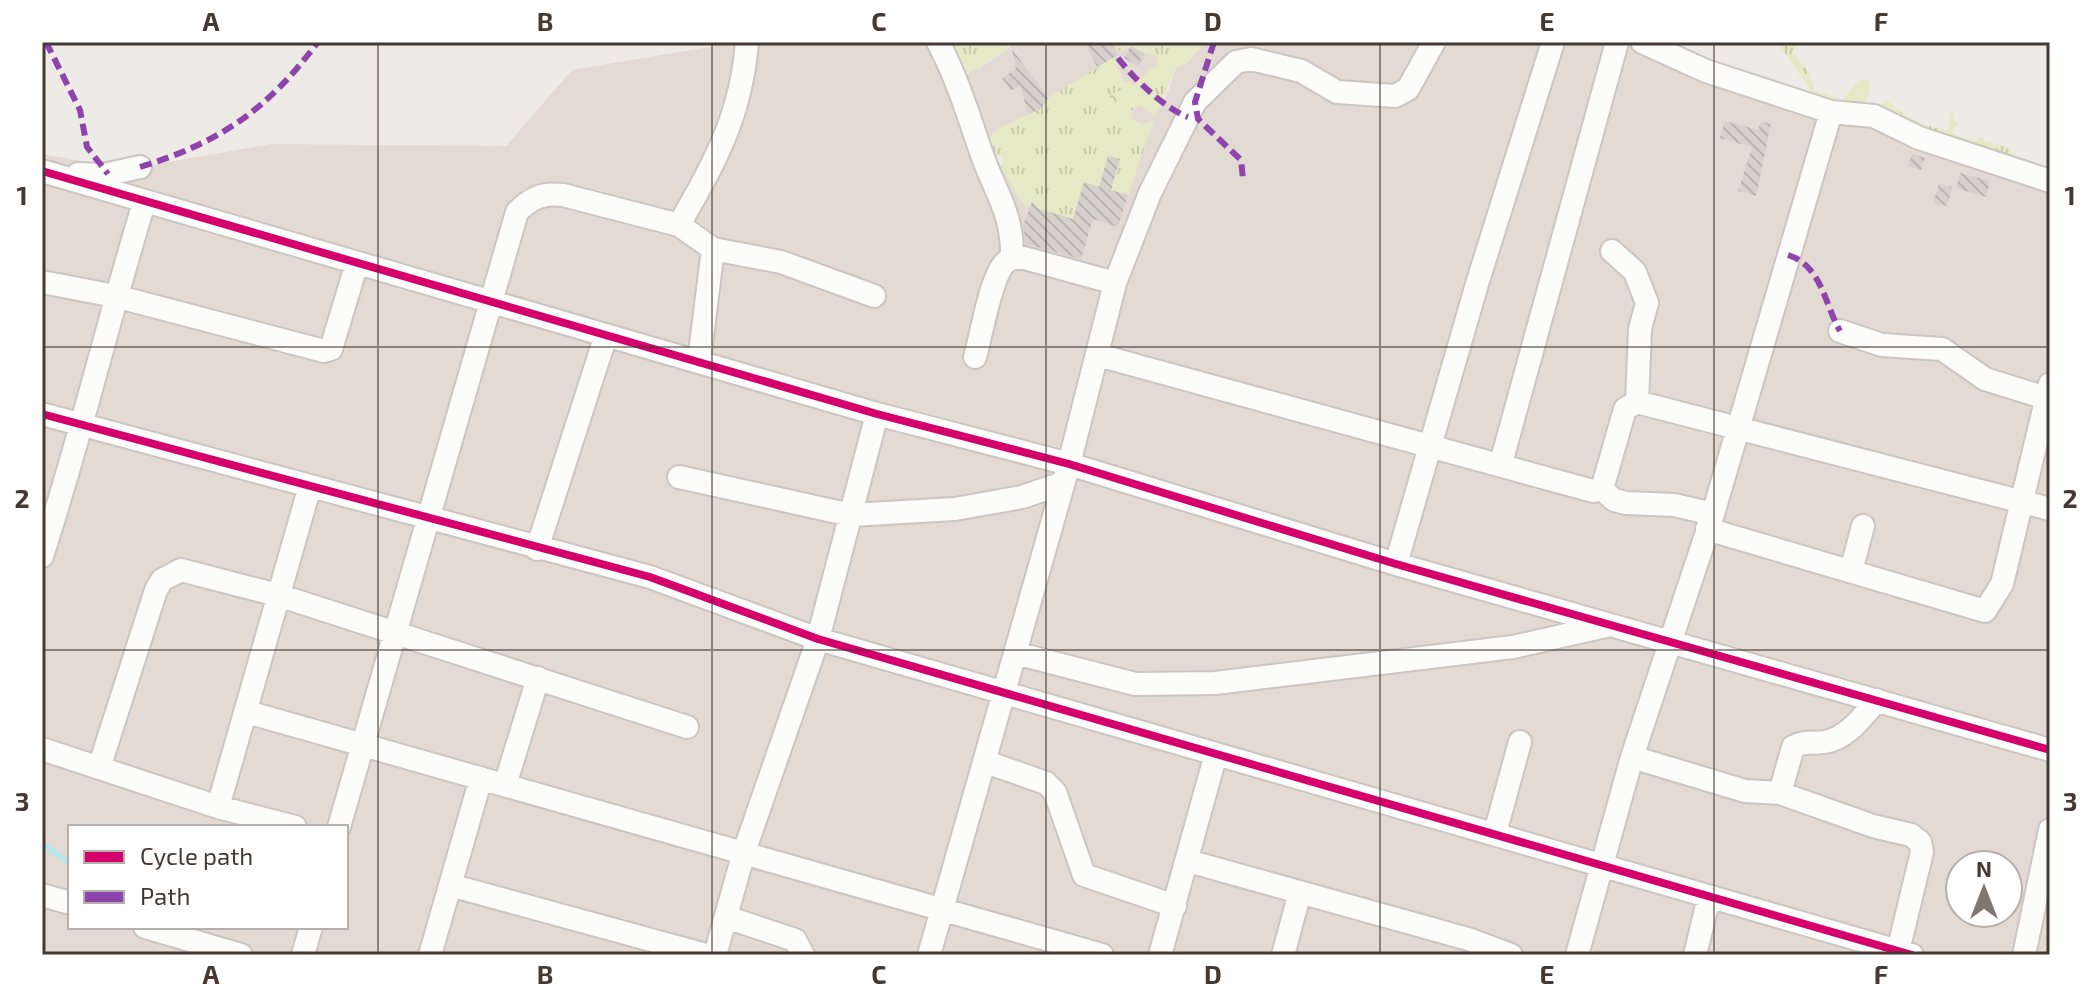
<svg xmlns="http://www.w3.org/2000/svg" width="2092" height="997" viewBox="0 0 2092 997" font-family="'Exo 2',sans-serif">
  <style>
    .residential { fill: #e3dad3; fill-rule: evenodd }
    .grass { fill: url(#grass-tufts) }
    .forest { fill: url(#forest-crowns) }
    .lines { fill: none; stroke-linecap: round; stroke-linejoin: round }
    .stream { stroke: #b5e7ee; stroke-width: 5 }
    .building { fill: url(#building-back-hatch) }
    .minor-casing { stroke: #cbc6c3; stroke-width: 26 }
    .minor { stroke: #fcfcfb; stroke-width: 22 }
    .quiet { stroke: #8e44ad; stroke-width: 6; stroke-dasharray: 12 6; stroke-linecap: butt }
    .cycleway-casing { stroke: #fff; stroke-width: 13 }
    .cycleway { stroke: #d6006c; stroke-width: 8 }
    .grid { fill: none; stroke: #443933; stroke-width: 2; stroke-opacity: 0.55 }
    .neatline { fill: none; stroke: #443933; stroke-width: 3 }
    .grid-label { font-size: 26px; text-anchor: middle; font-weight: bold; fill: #443933 }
  </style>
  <defs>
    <pattern id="grass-tufts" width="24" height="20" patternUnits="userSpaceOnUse" patternTransform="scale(2)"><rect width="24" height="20" fill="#e5e9c5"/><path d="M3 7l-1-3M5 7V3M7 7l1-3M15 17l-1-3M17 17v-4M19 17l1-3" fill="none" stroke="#c6c9aa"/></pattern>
    <pattern id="forest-crowns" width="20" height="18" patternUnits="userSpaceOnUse" patternTransform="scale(2)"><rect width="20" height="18" fill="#e5e9c5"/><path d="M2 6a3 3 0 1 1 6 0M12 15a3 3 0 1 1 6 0" fill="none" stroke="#c6c9aa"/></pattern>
    <pattern id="building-back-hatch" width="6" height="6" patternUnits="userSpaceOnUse" patternTransform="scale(2)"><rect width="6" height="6" fill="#d6d1cd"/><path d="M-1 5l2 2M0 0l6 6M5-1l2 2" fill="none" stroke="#b9b4b0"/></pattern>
  </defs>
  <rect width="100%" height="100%" fill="#eeeae6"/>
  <path class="residential" d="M739,42H943L978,69L1009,48L1011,42H1111L1157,55V65L1132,87L1124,83L1119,69L993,133L989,143L991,156L1007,173L1025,206L1102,176L1115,177L1112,190L1128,195L1153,121L1143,125L1131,118L1132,112L1140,105L1154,115L1169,90L1175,69L1206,42H1661L1777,88L1843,103L1872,105L1940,134L2006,154L2050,174V955H42V154L87,162L117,160L127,156L140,167L271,144L506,146L572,70ZM70,827H346V927H70ZM1960,865H2008V913H1960Z"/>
  <path class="grass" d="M943,42H1011L1003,52L964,76Z
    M1111,42H1206L1188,62L1175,69L1155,116L1140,105L1132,111L1131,118L1143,125L1154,120L1128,195L1111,190L1115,177L1099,187L1084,183L1073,219L1025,206L999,166L1003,163L1002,155L994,156L991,138L997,129L1041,109L1045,100L1114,57L1124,83L1130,81L1132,86L1157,65L1156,55L1145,54L1131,46L1120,51Z
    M1777,42H1797L1793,53L1808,71L1815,91L1843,100L1858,81L1867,79C1874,87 1868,96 1863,103L1816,97Z
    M1887,100C1910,122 1919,123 1948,131L1950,114L1954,113L1953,119L1958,123L1951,133L1972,141L1983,137L1984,141L2005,146L2021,162L2006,154L1929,132L1879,107Z"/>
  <path class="forest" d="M1132,87L1139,89L1134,92L1136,98C1127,107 1117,102 1107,100L1111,94Z"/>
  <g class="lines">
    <path class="stream" d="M42,843L70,864"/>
  </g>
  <path class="building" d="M1085,42H1111L1118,55L1097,67Z
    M1131,46L1145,54L1138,66L1124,58Z
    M1012,49L1048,98L1041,109L1028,114L1020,85L1011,91L1002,78L1016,69Z
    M1725,121L1758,130L1761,121L1771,124L1756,196L1738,191L1752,147L1720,138Z
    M1912,154L1925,158L1921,170L1908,166Z
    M1108,156L1120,159L1111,190L1128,195L1118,227L1093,219L1081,259L1026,244L1023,226L1032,202L1039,209L1073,219L1084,182L1099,187Z
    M1960,173L1990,181L1986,197L1956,188Z
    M1939,184L1952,187L1947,206L1933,203Z"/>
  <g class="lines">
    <defs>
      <path id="minor" d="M938,42C957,78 968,114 981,152C995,193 1013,212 1012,258
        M1642,42L1706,71L1831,112L1874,116L1919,138L2050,181
        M42,171L877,414L1069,464L1396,564L2050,750
        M78,174L104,175L140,167
        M679,225C715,161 741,117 747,42
        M1612,251L1635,272L1647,303L1640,329L1637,402
        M42,282L115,296L324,351L331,349L357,263
        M1840,331L1882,345L1942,349L1985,379L2046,398
        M1098,355L1593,491L1602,489L1614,500L1626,503L1674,505L1713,514
        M975,357C981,337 991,274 1006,262C1011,257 1017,258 1024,258L1115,283
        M699,361L713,249
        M42,414L650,577L818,639L1912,955
        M1501,463L1617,42
        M679,477L851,515L955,509L1022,497L1063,483
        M1602,489L1625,409L1637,402L2050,509
        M1707,529L1985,611L2002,584L2050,384
        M537,549L606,335
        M42,556C80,440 108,320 144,203
        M1396,564L1477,284L1553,42
        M1851,571L1863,526
        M1015,653L1135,684L1215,683L1513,647L1606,626
        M247,712L1102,955
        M42,749L218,807L295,827
        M1632,757L1745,791L1780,793L1873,826L1911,835L1920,842L1922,852L1898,951
        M986,762L1046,783L1055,792L1084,875L1175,906
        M99,768L156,590L162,580L181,570L281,596L687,727
        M505,785L538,678
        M1780,793L1793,747C1806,740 1813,744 1825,742C1848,738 1863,716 1877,700
        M218,807L310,486
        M339,827L517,212C532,197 543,193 563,195L679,225L713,249L781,262L874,296
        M1495,833L1520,742
        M1188,861L1468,939L1511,955
        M450,885L706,955
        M42,895L70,903
        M726,917L795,940L803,955
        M145,927L241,955
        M303,955L311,927
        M430,955L481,778
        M715,955L744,852L818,639L877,414
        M929,955L1069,464L1115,283L1150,193L1195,102L1236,62L1251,59L1301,71L1337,92L1395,96L1408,89L1434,42
        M1160,955L1216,754
        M1283,955L1300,892
        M1577,955L1632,757L1713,514L1831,112
        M1695,955L1709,897
        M2024,955L2050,830"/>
    </defs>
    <use href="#minor" class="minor-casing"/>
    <use href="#minor" class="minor"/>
    <path class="quiet" d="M46,42L80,110L87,147L108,174
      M1214,42L1195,102L1198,119L1241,160L1243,179
      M1118,58C1132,77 1165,109 1188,117
      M140,167C221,142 267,110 318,42
      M1788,255C1822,266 1824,303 1840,331"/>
    <defs>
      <path id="cycleway" d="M42,171L877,414L1069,464L1396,564L2050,750
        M42,414L650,577L818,639L1912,955"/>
    </defs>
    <use href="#cycleway" class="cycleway-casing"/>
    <use href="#cycleway" class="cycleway"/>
  </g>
  <path class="grid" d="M378,42V955M712,42V955M1046,42V955M1380,42V955M1714,42V955M42,347H2050M42,650H2050"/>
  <rect width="2092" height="997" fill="none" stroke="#ffffff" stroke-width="88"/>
  <rect x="68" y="825" width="280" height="104" fill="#ffffff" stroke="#b4b0ad" stroke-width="2"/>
  <rect x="84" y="851" width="40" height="12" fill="#d6006c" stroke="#b4b0ad" stroke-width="2"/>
  <text x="140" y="865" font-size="24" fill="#443933">Cycle path</text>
  <rect x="84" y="891" width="40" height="12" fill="#8e44ad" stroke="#b4b0ad" stroke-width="2"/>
  <text x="140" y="905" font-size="24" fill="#443933">Path</text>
  <g transform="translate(1984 889)"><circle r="38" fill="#ffffff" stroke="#b4b0ad" stroke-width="2"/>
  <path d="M0-6L14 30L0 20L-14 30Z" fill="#807772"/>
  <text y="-12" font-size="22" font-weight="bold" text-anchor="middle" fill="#443933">N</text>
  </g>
  <rect x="44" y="44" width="2004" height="909" class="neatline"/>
  <g class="grid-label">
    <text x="211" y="31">A</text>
    <text x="545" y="31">B</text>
    <text x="879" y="31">C</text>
    <text x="1213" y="31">D</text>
    <text x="1547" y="31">E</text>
    <text x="1881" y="31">F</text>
    <text x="22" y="205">1</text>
    <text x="2070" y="205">1</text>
    <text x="22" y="508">2</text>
    <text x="2070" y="508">2</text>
    <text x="22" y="811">3</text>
    <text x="2070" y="811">3</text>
    <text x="211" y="984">A</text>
    <text x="545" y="984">B</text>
    <text x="879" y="984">C</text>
    <text x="1213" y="984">D</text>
    <text x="1547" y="984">E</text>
    <text x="1881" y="984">F</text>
  </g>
</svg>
